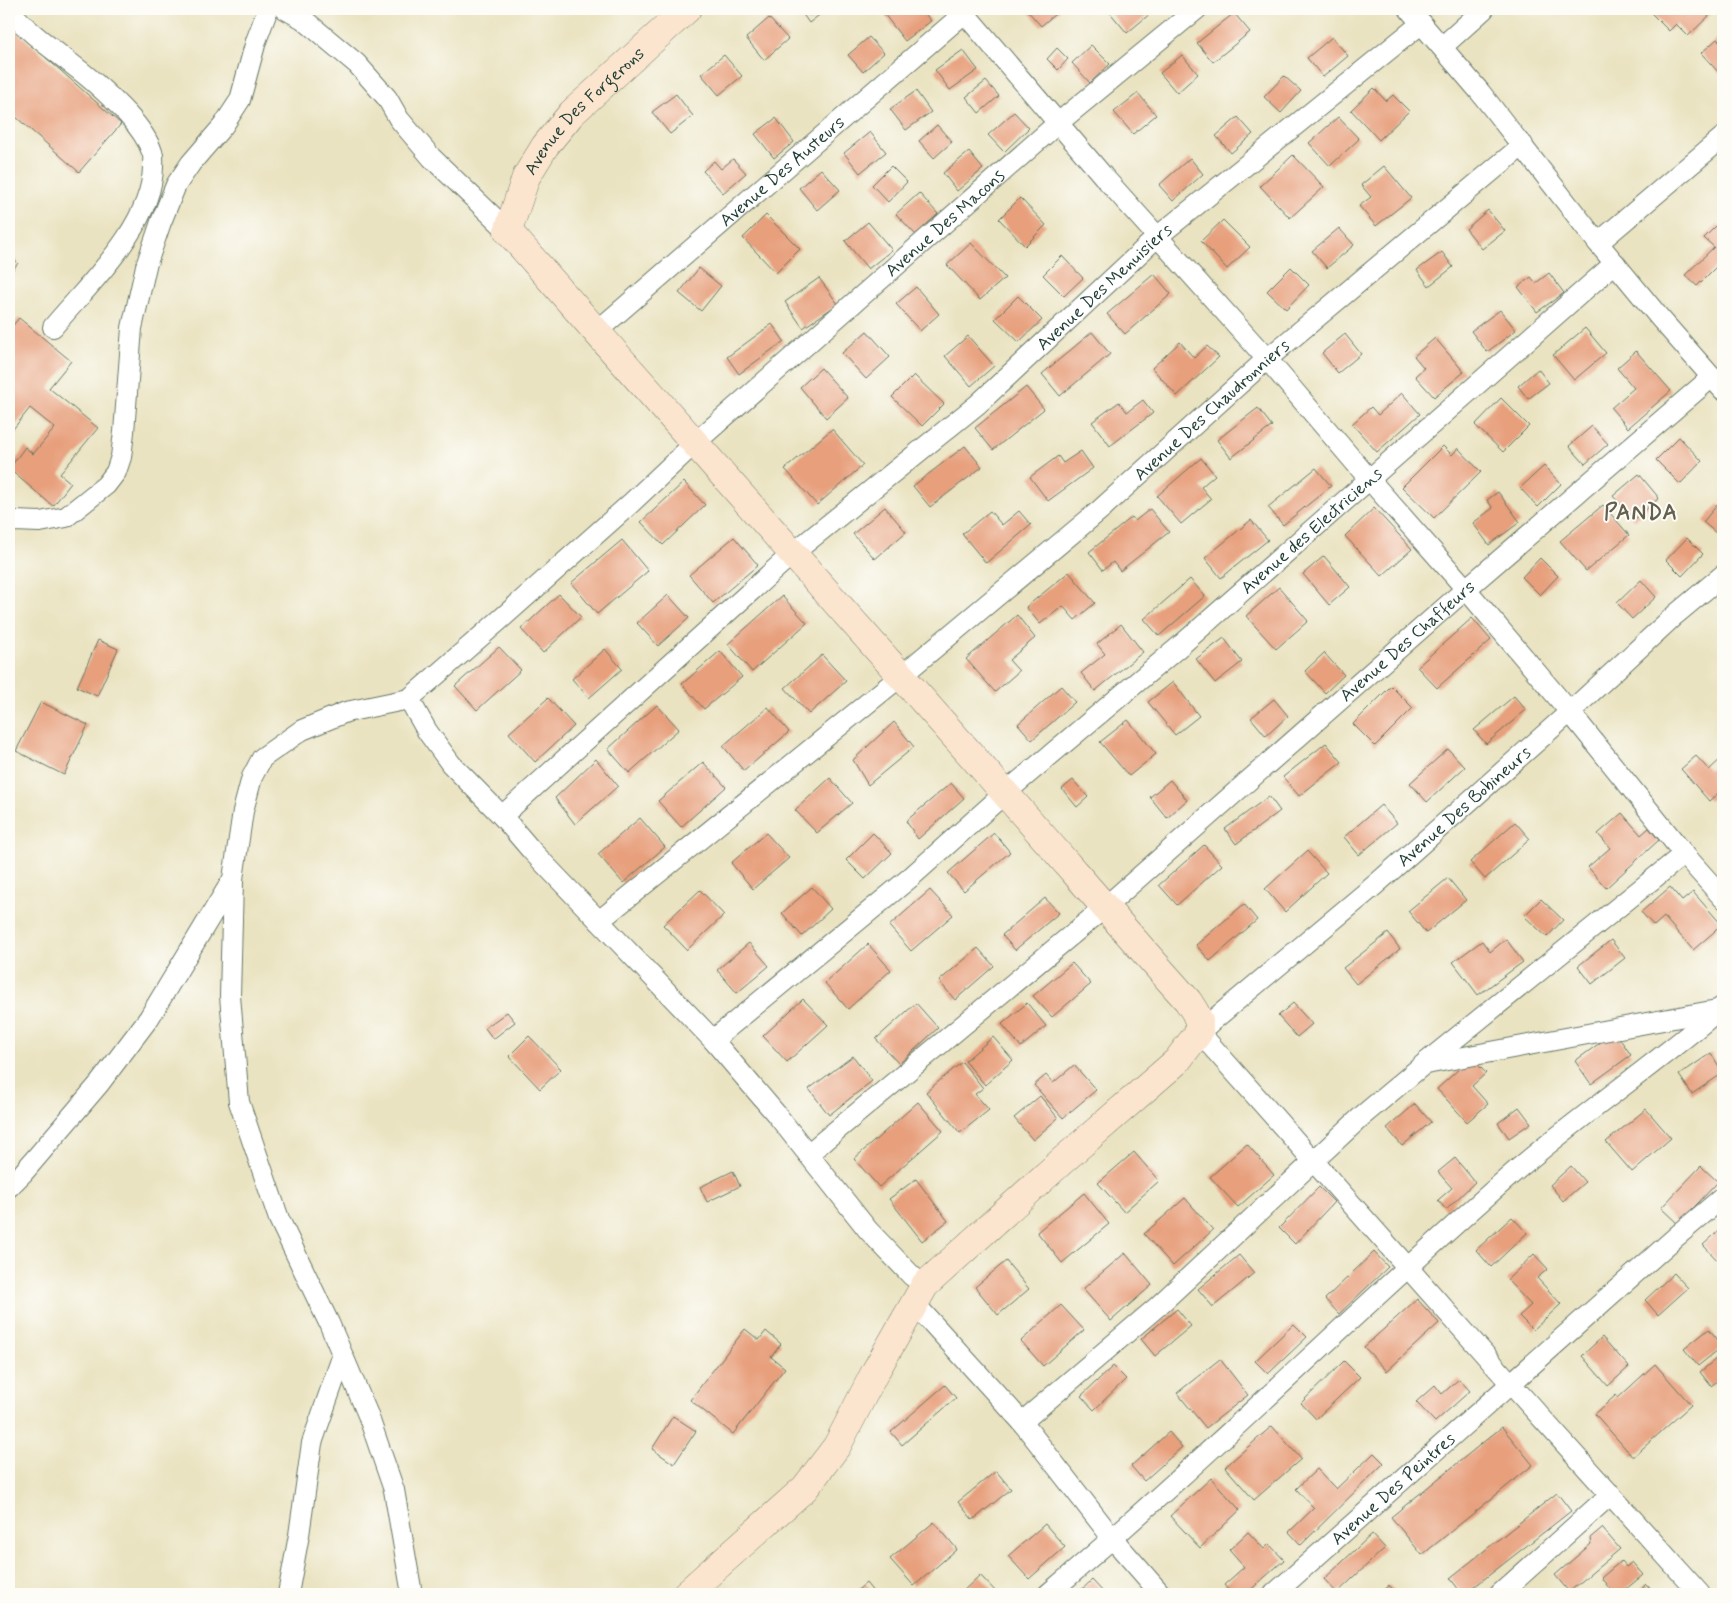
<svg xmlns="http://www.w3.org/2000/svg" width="1732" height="1603" viewBox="0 0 1732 1603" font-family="Mynerve,sans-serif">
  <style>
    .building { fill: #e79f7b }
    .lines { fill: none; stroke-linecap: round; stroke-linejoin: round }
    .street-casing { stroke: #667765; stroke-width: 22 }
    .secondary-casing { stroke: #667765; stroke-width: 29 }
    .street { stroke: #fff; stroke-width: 20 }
    .secondary { stroke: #fce5cf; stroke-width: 28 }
    .labels { text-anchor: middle; stroke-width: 4; stroke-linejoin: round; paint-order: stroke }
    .street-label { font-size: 18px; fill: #1f3d34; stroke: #fdfcf7 }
    .district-label { font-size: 22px; font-weight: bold; letter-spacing: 1px; fill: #655f4d; stroke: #fdfcf7 }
  </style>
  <rect width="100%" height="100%" fill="#fdfcf7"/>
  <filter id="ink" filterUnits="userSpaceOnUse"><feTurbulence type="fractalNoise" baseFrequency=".02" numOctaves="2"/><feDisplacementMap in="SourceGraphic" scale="10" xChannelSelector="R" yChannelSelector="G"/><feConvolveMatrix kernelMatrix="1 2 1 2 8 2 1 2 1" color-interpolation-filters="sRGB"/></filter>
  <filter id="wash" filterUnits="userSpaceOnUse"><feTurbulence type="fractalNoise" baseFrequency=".0096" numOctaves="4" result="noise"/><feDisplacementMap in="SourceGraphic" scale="20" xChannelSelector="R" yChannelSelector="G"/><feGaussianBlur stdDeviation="1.12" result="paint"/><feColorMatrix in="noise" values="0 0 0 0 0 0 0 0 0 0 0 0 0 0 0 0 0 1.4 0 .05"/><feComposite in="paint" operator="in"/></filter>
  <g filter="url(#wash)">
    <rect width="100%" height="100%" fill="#eae3c1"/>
    <g id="blocks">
      <path class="building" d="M799,9H827L809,23Z
        M891,9H921L931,21L905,41L884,14Z
        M1026,9H1061L1041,26Z
        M1107,9H1148L1151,13L1127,33Z
        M1647,9H1682L1687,13L1691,9H1709L1713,12L1688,36L1676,24L1669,31Z
        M1234,13L1250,32L1213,62L1197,43Z
        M769,18L788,39L764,60L746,38Z
        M9,25L121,124L79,172L9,111Z
        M869,37L884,53L863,72L848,55Z
        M1332,37L1348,56L1323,77L1307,58Z
        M1717,39L1723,45V71L1720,74L1701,53Z
        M1091,45L1110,64L1090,83L1072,63Z
        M1057,48L1068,59L1058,70L1047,59Z
        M963,50L978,70L950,90L935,70Z
        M724,55L742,76L719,95L701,74Z
        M1182,55L1198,74L1177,93L1160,73Z
        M1284,76L1301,91L1281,113L1264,97Z
        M986,81L999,96L979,113L966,97Z
        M1374,88L1386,101L1393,95L1409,111L1379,140L1351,110Z
        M916,91L931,112L906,130L890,109Z
        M1138,93L1156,115L1133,134L1114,112Z
        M676,94L693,116L670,134L652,112Z
        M1014,112L1029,128L1004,152L988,135Z
        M1238,117L1253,134L1231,153L1216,136Z
        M1338,117L1359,139L1330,166L1309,143Z
        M776,118L794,142L774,158L755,134Z
        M937,125L952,142L934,158L919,141Z
        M870,132L886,152L860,173L844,153Z
        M969,152L983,169L957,191L943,173Z
        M1293,155L1324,187L1290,218L1260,186Z
        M1190,158L1203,174L1173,201L1159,185Z
        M733,159L746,173L723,193L703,171L714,161L721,169Z
        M891,166L907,182L888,202L872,185Z
        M1384,166L1411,198L1376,226L1359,206L1371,197L1361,185Z
        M821,169L840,190L817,210L799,188Z
        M919,193L938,214L916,235L896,214Z
        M1020,198L1046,225L1025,246L999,219Z
        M1488,210L1505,231L1482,249L1466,229Z
        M766,215L800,249L776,273L743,238Z
        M1223,220L1250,247L1227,269L1201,241Z
        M868,222L892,250L868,269L845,241Z
        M1718,224L1723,229V260L1697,286L1685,275L1714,247L1704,238Z
        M1339,228L1354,245L1327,268L1312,251Z
        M971,243L1005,278L980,300L947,265Z
        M1442,252L1453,267L1429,286L1417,270Z
        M9,255L18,263L9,275Z
        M1062,256L1083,278L1064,296L1043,275Z
        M1291,267L1309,285L1286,309L1267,291Z
        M699,268L721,286L701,311L679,293Z
        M1549,273L1564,293L1537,312L1518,287L1531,277L1536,283Z
        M1154,274L1171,294L1125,334L1107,314Z
        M819,278L838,304L803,328L785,302Z
        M916,287L939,314L920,331L896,304Z
        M1018,296L1042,320L1019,342L995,319Z
        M1500,310L1516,330L1487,352L1471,331Z
        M19,318L71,361L49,388L98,428L60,474L71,483L53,506L9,469L25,447L33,454L55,428L30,408L9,434V330Z
        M772,324L784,341L739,374L727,357Z
        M1585,328L1606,353L1574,380L1553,355Z
        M867,331L890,357L866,379L842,353Z
        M1092,332L1110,354L1060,396L1042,374Z
        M1345,334L1361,354L1338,373L1322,353Z
        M968,336L994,366L971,386L945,356Z
        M1435,338L1464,372L1434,397L1415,376L1424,368L1414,356Z
        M1180,342L1194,358L1207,346L1219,357L1177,396L1152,368Z
        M1636,351L1671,391L1628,428L1611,408L1634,388L1617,368Z
        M821,368L848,398L826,418L800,387Z
        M1538,369L1549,383L1528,399L1518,386Z
        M914,375L944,404L922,426L892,397Z
        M1026,387L1044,409L993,450L975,428Z
        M1402,393L1420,414L1377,452L1352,424L1371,407L1378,415Z
        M1501,398L1529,426L1503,452L1475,425Z
        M1143,400L1153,413L1110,446L1092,422L1119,402L1127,412Z
        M1258,408L1272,426L1231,458L1217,440Z
        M1592,426L1608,444L1585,464L1569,446Z
        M832,429L863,465L817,505L785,469Z
        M1679,437L1702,461L1680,484L1656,460Z
        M965,446L982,467L930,507L913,486Z
        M1443,446L1452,455L1458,448L1481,472L1434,518L1402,487Z
        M1081,451L1093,468L1048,501L1030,477L1058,456L1063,463Z
        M1201,458L1215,475L1201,487L1211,499L1181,524L1157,496Z
        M1544,466L1561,484L1538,507L1520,488Z
        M1316,468L1331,486L1283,525L1268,507Z
        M1639,474L1659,498L1634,520L1613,496Z
        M684,482L705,505L663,545L641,522Z
        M1498,492L1520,522L1489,545L1473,523L1493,508L1487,500Z
        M1718,504L1723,509V539L1703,522Z
        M1603,505L1629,535L1586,571L1560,541Z
        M885,507L906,532L875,559L853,534Z
        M1374,508L1412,549L1382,576L1345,536Z
        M1150,509L1169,532L1120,571L1113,562L1103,570L1089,552L1132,517L1135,521Z
        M990,511L1002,525L1019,511L1031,525L986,563L962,534Z
        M1251,520L1268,540L1221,578L1205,558Z
        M734,537L758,565L713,603L689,575Z
        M1687,538L1703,554L1682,576L1666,560Z
        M622,540L648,571L597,614L571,583Z
        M1324,556L1350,587L1329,605L1303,574Z
        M1540,558L1558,576L1540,595L1522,577Z
        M1069,572L1095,603L1075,620L1063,606L1040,624L1026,607Z
        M1190,579L1205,596L1159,636L1144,619Z
        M1641,580L1656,597L1632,619L1617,603Z
        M1279,587L1308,621L1276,649L1246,616Z
        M559,594L581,617L543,653L521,629Z
        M668,595L689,618L658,646L637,623Z
        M782,596L807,623L752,672L728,644Z
        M1017,615L1035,638L1009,660L1019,671L995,692L966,659Z
        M1472,618L1491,640L1437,688L1417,667Z
        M1121,624L1143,652L1095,691L1081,673L1105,654L1097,644Z
        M1224,638L1242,662L1215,683L1196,659Z
        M98,640L118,649L97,696L77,687Z
        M499,647L521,670L477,710L455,686Z
        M605,649L622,669L589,698L572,679Z
        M720,651L742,677L704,709L682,684Z
        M1324,653L1344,675L1325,693L1305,671Z
        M822,655L846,681L809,714L785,688Z
        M1173,682L1199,716L1175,735L1148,702Z
        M1061,686L1075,702L1032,740L1018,724Z
        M1391,686L1413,708L1375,746L1353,724Z
        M1514,696L1526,710L1486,744L1474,730Z
        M548,698L574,726L535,762L509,733Z
        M1274,699L1288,716L1266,736L1251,718Z
        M41,702L88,725L64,775L16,751Z
        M657,705L679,729L629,773L608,749Z
        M768,707L789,732L744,771L723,746Z
        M1128,720L1156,754L1129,776L1100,742Z
        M894,722L914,747L868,785L853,760Z
        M1326,743L1342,762L1299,796L1283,777Z
        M1448,749L1465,767L1427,802L1410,783Z
        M1696,756L1709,770L1723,757V789L1709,801L1681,769Z
        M596,759L618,786L575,824L555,798Z
        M703,762L726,787L681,827L658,801Z
        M830,778L852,803L817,833L795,810Z
        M1073,780L1088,797L1077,807L1062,789Z
        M1170,780L1187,800L1167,818L1150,797Z
        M951,783L964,798L918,839L906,821Z
        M1269,796L1280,811L1236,844L1225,829Z
        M1381,805L1397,823L1359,855L1344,837Z
        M1622,813L1641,835L1649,828L1659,840L1606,888L1588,867L1610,848L1598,834Z
        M640,818L665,847L623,883L598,854Z
        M1515,822L1530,839L1485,879L1470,862Z
        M766,833L789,858L753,889L731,863Z
        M873,833L892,853L865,879L846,860Z
        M994,833L1010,852L964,891L948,873Z
        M1204,845L1222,865L1177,905L1159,885Z
        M1307,851L1327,873L1285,912L1265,889Z
        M1448,878L1466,900L1426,933L1408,911Z
        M812,887L831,909L802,936L782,913Z
        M1670,887L1682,901L1693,892L1722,925L1693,950L1664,917L1654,926L1641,912Z
        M700,890L724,915L687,950L663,925Z
        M930,890L953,915L911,951L889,926Z
        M1045,898L1059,913L1015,950L1002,935Z
        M1541,899L1563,920L1547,937L1524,916Z
        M1244,904L1257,920L1210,961L1196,945Z
        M1388,933L1400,949L1356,984L1343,968Z
        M1506,939L1523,962L1478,995L1453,962L1482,941L1490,952Z
        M1611,940L1625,958L1592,984L1578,966Z
        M749,943L769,966L737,993L717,970Z
        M868,944L891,970L848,1009L825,983Z
        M978,948L994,966L955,1000L939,981Z
        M1072,963L1091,984L1052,1017L1033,996Z
        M803,999L828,1025L787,1062L763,1036Z
        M916,1003L938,1028L899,1064L876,1039Z
        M1027,1003L1046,1026L1021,1047L1002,1024Z
        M1293,1003L1312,1024L1297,1037L1278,1016Z
        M507,1012L515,1022L493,1039L485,1028Z
        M1615,1032L1631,1055L1591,1084L1575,1061Z
        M529,1036L561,1069L540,1089L509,1056Z
        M993,1037L1013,1060L985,1085L965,1061Z
        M1711,1053L1723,1073L1692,1094L1679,1075Z
        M853,1056L872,1081L829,1115L809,1089Z
        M1471,1058L1486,1073L1472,1086L1488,1104L1467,1122L1437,1089Z
        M962,1062L983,1088L975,1094L989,1110L960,1133L926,1092Z
        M1074,1065L1096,1090L1063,1118L1034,1085L1046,1075L1053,1083Z
        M1040,1096L1058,1118L1033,1140L1014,1118Z
        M918,1102L943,1131L879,1187L854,1159Z
        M1415,1104L1431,1122L1402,1146L1387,1128Z
        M1519,1107L1531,1123L1509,1138L1498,1123Z
        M1646,1109L1671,1138L1632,1172L1606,1142Z
        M1247,1144L1274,1175L1238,1207L1210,1177Z
        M1134,1152L1159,1181L1124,1212L1098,1183Z
        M1455,1158L1475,1182L1446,1210L1438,1200L1452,1188L1438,1172Z
        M1571,1166L1585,1182L1563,1201L1550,1185Z
        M1701,1166L1718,1182L1678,1224L1661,1208Z
        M733,1171L740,1186L707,1202L700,1187Z
        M916,1179L948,1221L922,1241L889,1199Z
        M1319,1187L1334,1202L1295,1244L1279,1228Z
        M1084,1193L1109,1224L1062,1263L1037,1232Z
        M1185,1198L1213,1230L1173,1266L1144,1234Z
        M1512,1217L1527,1233L1491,1267L1476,1250Z
        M1723,1227V1260L1720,1263L1703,1245Z
        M1374,1252L1388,1267L1339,1314L1325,1299Z
        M1125,1253L1152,1285L1111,1321L1083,1289Z
        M1534,1254L1548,1269L1537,1278L1561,1304L1533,1330L1519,1316L1531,1305L1507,1280Z
        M1239,1255L1254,1273L1213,1307L1198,1289Z
        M1006,1261L1029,1289L998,1315L975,1287Z
        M1674,1273L1688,1288L1658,1315L1645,1300Z
        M1417,1299L1439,1323L1387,1371L1364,1347Z
        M1061,1305L1084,1330L1043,1366L1021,1341Z
        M1177,1309L1191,1326L1155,1356L1141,1339Z
        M1294,1324L1307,1337L1268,1374L1255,1361Z
        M745,1329L759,1340L766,1331L781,1344L771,1357L785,1368L733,1434L690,1400Z
        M1709,1329L1723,1346L1698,1366L1684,1349Z
        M1602,1337L1629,1367L1608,1386L1582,1356Z
        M1723,1353V1376L1711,1386L1700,1372Z
        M1220,1359L1248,1395L1206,1428L1177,1393Z
        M1344,1361L1360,1377L1316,1419L1301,1403Z
        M1655,1364L1691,1405L1633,1457L1595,1414L1616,1395L1618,1398Z
        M1113,1366L1126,1379L1094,1410L1081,1396Z
        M1459,1379L1470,1391L1435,1422L1416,1402L1435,1385L1442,1394Z
        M945,1385L956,1398L902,1445L891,1432Z
        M673,1416L696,1431L674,1464L652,1449Z
        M1272,1426L1301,1459L1254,1500L1225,1467Z
        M1502,1427L1533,1465L1422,1555L1391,1517Z
        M1169,1432L1182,1447L1144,1481L1131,1466Z
        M1374,1453L1384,1463L1301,1545L1289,1532L1314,1508L1296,1489L1317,1469L1336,1489Z
        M996,1471L1011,1489L973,1520L958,1502Z
        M1211,1478L1240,1510L1200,1548L1170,1516Z
        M1557,1493L1571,1511L1465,1594H1462L1450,1578Z
        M934,1522L957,1549L914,1586L890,1559Z
        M1045,1524L1065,1547L1029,1579L1008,1556Z
        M1602,1528L1620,1549L1569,1592L1555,1575L1591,1544L1590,1538Z
        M1248,1532L1264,1549L1269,1544L1284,1560L1246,1594H1232L1224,1585L1244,1567L1229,1550Z
        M1372,1534L1385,1548L1337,1593L1324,1579Z
        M1621,1561L1626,1567L1632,1562L1643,1575L1620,1594H1614L1601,1578Z
        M980,1575L998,1594H960Z
        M1092,1580L1105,1594H1077Z
        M866,1583L875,1594H853Z
        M1646,1584L1655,1594H1635Z
        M1389,1585L1397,1594H1379Z"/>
    </g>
  </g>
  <g filter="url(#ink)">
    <use href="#blocks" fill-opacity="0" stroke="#667765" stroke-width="1"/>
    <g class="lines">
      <defs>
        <g id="street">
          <path d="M9,9C33,39 66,57 95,83C114,100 144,127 152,152C154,156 153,162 153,167C152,226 89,284 53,327"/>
          <path d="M285,9L303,19L357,64L387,98L399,119L432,158L508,231"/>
          <path d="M961,9L1104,177L1267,359L1369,479L1466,589L1570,712L1684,854L1723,898"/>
          <path d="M1409,9L1480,92L1598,243L1659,317L1723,390"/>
          <path d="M1442,47L1484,9"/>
          <path d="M1598,243L1723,137"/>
          <path id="s1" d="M596,332L969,9"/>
          <path d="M9,523L14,521L40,522L66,517L106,485L116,472L121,457L124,432L132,328L146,266L161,222L176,185L191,163L223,126L240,100L256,41L268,9"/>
          <path d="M409,699L427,731L451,764L502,816L532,851L713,1040L777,1115L868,1230L912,1276L925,1285"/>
          <path id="s2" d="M502,816L792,554L978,404L1157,237L1422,23"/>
          <path d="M233,881L230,996L239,1102L279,1219L329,1323L368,1415L394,1490L412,1594"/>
          <path id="s3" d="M599,921L901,676L1100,510L1267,359L1523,145"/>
          <path id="s4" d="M713,1040L911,877L1005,793L1180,646L1615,263"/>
          <path d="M1426,1064L1717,1010"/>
          <path id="s5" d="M808,1154L1104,908L1466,589L1712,377"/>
          <path id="s6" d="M9,1187L23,1173L99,1084L149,1018L233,879L243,811L252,777L262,758L302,730L346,712L409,699L502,618L630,504L696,442L1058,123L1197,9"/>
          <path d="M914,1303L1022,1422L1113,1539L1161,1594"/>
          <path d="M1022,1422L1157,1307L1362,1116L1424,1064L1684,854"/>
          <path d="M288,1594L299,1535L312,1443L342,1357"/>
          <path d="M1048,1594C1207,1459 1355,1311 1512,1174C1580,1115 1656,1065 1723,1006"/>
          <path id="s7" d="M1274,1594L1677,1236L1723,1197"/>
          <path d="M1500,1594L1611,1494"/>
          <path id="s8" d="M1700,1594L1511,1384L1199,1032L1375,885L1570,712L1675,615L1723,575"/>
        </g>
        <g id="secondary">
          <path id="s9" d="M686,1594L805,1488L837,1446L875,1372L925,1285L1062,1161L1177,1061L1199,1032V1021L1195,1012L1188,1001C1126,932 1065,861 1004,792C839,604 672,419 508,231L526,177L545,146L572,113L687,9"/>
        </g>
      </defs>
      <use href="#street" class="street-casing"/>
      <use href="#secondary" class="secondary-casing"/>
      <use href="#street" class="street"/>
      <use href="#secondary" class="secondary"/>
    </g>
  </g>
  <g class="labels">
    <g class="street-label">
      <text dy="6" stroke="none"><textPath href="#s9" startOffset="1976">Avenue Des Forgerons</textPath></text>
      <text dy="6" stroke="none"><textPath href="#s1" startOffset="246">Avenue Des Austeurs</textPath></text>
      <text dy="6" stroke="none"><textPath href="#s6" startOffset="1385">Avenue Des Macons</textPath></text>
      <text dy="6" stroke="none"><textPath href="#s2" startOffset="802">Avenue Des Menuisiers</textPath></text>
      <text dy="6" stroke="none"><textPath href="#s3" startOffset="798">Avenue Des Chaudronniers</textPath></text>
      <text dy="6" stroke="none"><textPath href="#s4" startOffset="786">Avenue des Electriciens</textPath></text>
      <text dy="6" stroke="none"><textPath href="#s5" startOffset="789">Avenue Des Chaffeurs</textPath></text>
      <text dy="6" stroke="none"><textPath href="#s8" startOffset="1101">Avenue Des Bobineurs</textPath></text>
      <text dy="6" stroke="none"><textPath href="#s7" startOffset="159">Avenue Des Peintres</textPath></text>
    </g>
    <g class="district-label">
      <text x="1641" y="519">PANDA</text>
    </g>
  </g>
  <rect width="1732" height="1603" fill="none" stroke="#fdfcf7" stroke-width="30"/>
</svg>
